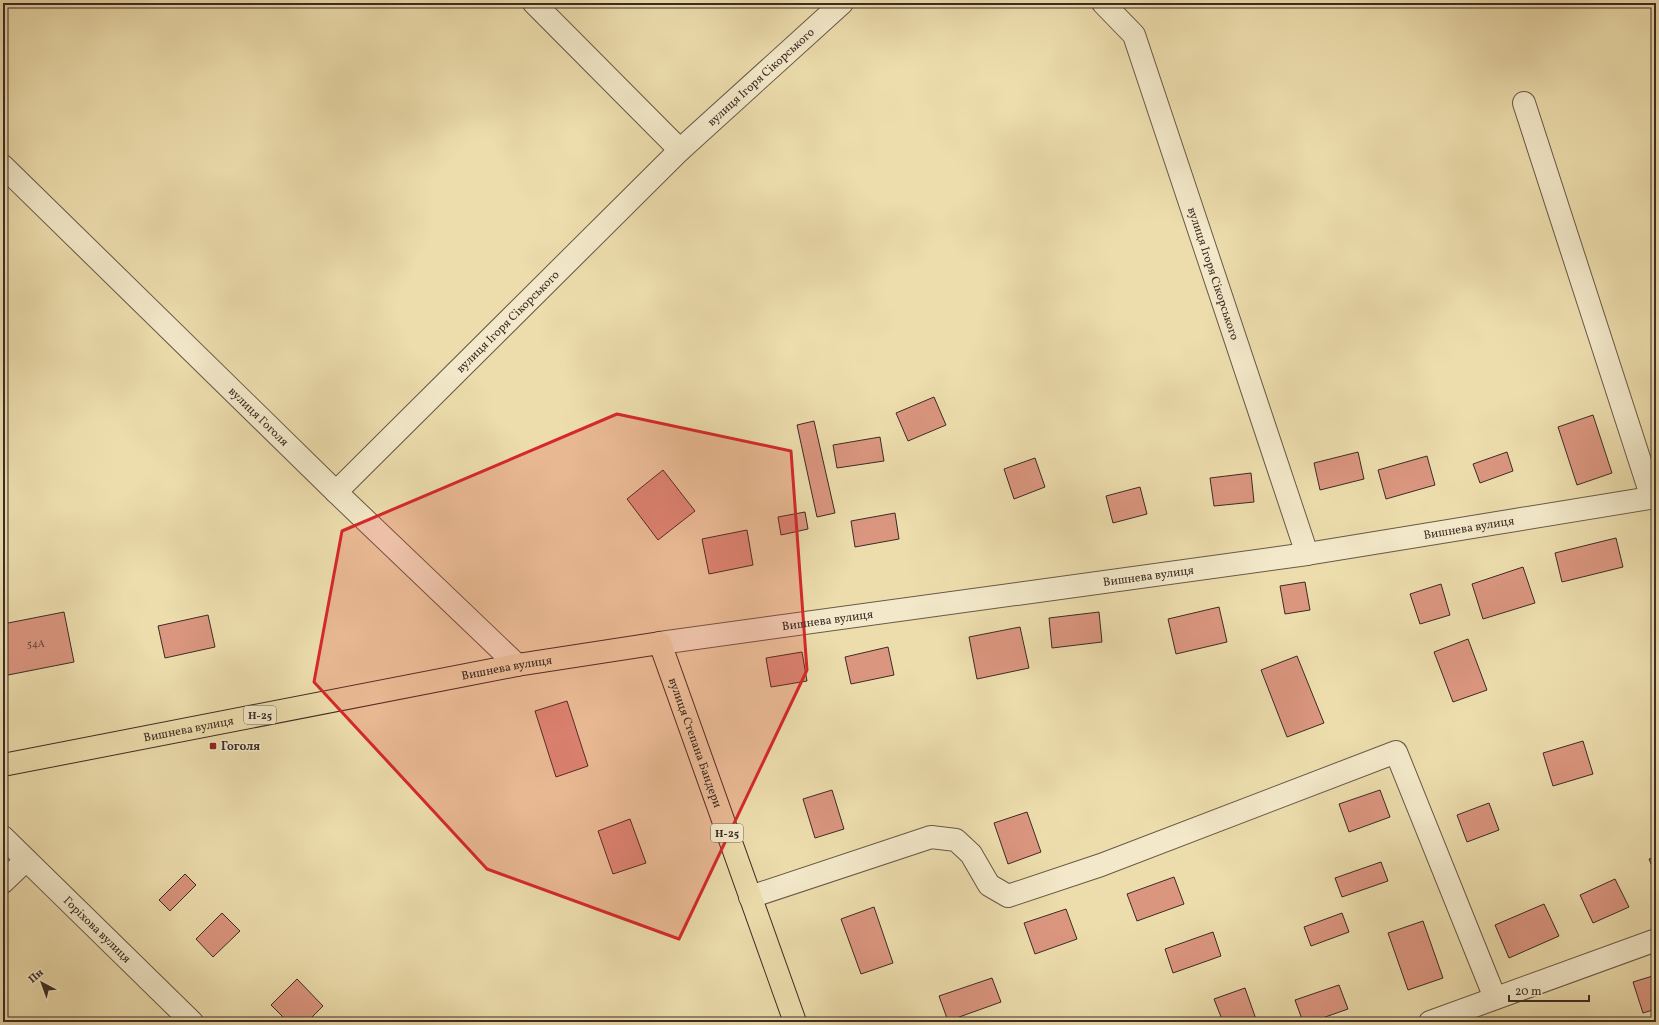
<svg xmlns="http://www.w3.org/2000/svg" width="1659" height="1025" viewBox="0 0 1659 1025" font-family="Vollkorn,serif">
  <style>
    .building { fill: #db9680; stroke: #3b2b24 }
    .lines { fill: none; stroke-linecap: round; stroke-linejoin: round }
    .minor-casing { stroke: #685846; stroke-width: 24 }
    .major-casing { stroke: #3b2b24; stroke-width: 24 }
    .minor { stroke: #f3e9ca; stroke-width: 22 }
    .major { stroke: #edddad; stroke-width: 22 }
    .marked { fill: #d62828; fill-opacity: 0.2; stroke: #d62828; stroke-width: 3; stroke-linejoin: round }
    .poi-dot { fill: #8f2418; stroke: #f3e9ca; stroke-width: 1.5 }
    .labels { text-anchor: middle; stroke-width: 3; stroke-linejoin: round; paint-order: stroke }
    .number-label { font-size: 10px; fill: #63463b }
    .shield { fill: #f3e9ca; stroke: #726456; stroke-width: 1 }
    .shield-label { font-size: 11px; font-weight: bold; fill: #3b2b24 }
    .street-label { font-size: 12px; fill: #3b2b24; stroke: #f3e9ca }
    .poi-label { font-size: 12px; font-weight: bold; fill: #3b2b24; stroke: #f3e9ca; text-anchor: start }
  </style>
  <rect width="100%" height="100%" fill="#edddad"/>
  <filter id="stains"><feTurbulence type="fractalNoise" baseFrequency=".005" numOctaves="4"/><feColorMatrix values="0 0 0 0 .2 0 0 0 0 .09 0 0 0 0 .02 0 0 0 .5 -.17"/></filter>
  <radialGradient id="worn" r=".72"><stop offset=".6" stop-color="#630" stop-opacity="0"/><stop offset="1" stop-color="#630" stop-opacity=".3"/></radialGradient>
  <path class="building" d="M934,397L946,425L908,441L896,413Z
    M1593,415L1612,473L1577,485L1558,427Z
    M814,421L835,513L817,517L797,425Z
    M1656,427V442L1652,428Z
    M880,437L884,461L837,468L833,445Z
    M1358,452L1364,479L1320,490L1314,463Z
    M1507,452L1513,471L1480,483L1473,464Z
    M1427,456L1435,485L1386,499L1378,470Z
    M1035,458L1045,487L1014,499L1004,469Z
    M663,470L695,511L658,540L627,499Z
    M1251,473L1254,502L1214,506L1210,478Z
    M1140,487L1147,514L1113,523L1106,496Z
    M805,512L808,529L781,535L778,517Z
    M895,513L899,539L855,547L851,521Z
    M747,530L753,565L709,574L702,539Z
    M1616,538L1623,567L1562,582L1555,553Z
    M1523,567L1535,603L1483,619L1472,584Z
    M1305,582L1310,610L1285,614L1280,586Z
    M1441,584L1450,615L1420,624L1410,594Z
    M1219,607L1227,642L1176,654L1168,619Z
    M64,612L74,662L3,676V624Z
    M1099,612L1102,642L1052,648L1049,618Z
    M208,615L215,647L165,658L158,626Z
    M1020,627L1029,668L977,679L969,637Z
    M1468,639L1487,690L1453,702L1434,652Z
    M888,647L894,675L851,684L845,657Z
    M802,652L807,681L771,687L766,658Z
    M1297,656L1324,723L1287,737L1261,670Z
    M567,701L588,766L556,777L535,711Z
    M1583,741L1593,774L1553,786L1543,753Z
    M832,790L844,829L815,838L803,799Z
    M1380,790L1390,817L1349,832L1339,804Z
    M1489,803L1499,830L1467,842L1457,815Z
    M1027,812L1041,852L1008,864L994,823Z
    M630,819L646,863L613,874L598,831Z
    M1656,857V876L1649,859Z
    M1381,862L1388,881L1342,897L1335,878Z
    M185,874L196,885L170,911L159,900Z
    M1174,877L1184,904L1137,921L1127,894Z
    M1615,879L1629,907L1593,923L1580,895Z
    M1544,904L1559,936L1509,958L1495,925Z
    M874,907L893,963L861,974L841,919Z
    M1066,909L1077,939L1035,954L1024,923Z
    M222,913L240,931L213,957L196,939Z
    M1342,913L1349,932L1311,946L1304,927Z
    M1423,921L1443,978L1408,990L1388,933Z
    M1213,932L1221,956L1173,973L1165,949Z
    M1656,975V1009L1643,1013L1633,982Z
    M992,978L1001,1002L948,1021L939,996Z
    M297,979L323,1006L307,1022H288L271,1005Z
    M1339,985L1348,1009L1311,1022H1303L1295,1000Z
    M1245,988L1257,1022H1223L1214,999Z"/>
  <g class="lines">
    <defs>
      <g id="minor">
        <path d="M534,3L680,150"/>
        <path id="s1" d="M1103,3L1134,35L1307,554"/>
        <path d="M1524,103L1652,498"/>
        <path id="s2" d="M3,166L336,492L517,665"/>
        <path id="s3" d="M336,492L680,150L842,3"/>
        <path id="s4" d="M660,643L1307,554L1656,497"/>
        <path id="s5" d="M3,837L192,1022"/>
        <path d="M3,882L26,860"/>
        <path d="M750,897L931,837L956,840L971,854L989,885L1008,896L1101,865L1396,752L1495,998"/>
        <path d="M1430,1022L1656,940"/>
      </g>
      <g id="major">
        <path id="s6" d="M3,765L517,665L660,643L795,1022"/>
      </g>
    </defs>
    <use href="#minor" class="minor-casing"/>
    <use href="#major" class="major-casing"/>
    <use href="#minor" class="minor"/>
    <use href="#major" class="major"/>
  </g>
  <path class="marked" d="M617,414L791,451L807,670L679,939L487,869L314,682L342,531Z"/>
  <rect class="poi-dot" x="209" y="742" width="8" height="8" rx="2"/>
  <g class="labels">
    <g class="number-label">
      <text x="36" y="647">54А</text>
    </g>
    <g class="shield">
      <rect x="244" y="706" width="32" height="18" rx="3"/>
      <rect x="711" y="824" width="32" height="18" rx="3"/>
    </g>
    <g class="shield-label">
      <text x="260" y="719">Н-25</text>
      <text x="727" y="837">Н-25</text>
    </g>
    <g class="street-label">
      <text dy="4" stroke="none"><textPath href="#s3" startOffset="594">вулиця Ігоря Сікорського</textPath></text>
      <text dy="4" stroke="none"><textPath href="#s1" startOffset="296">вулиця Ігоря Сікорського</textPath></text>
      <text dy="4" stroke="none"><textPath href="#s3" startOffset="242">вулиця Ігоря Сікорського</textPath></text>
      <text dy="4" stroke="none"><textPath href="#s2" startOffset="358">вулиця Гоголя</textPath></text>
      <text dy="4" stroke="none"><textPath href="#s4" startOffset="817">Вишнева вулиця</textPath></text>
      <text dy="4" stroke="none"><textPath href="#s4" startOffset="493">Вишнева вулиця</textPath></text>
      <text dy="4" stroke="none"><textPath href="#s4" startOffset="169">Вишнева вулиця</textPath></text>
      <text dy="4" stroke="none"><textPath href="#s6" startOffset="513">Вишнева вулиця</textPath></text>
      <text dy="4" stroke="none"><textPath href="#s6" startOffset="189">Вишнева вулиця</textPath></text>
      <text dy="4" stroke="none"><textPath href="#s6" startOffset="774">вулиця Степана Бандери</textPath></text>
      <text dy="4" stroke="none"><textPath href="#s5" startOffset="132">Горіхова вулиця</textPath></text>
    </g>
    <g class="poi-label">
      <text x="221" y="750">Гоголя</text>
    </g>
  </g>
  <rect width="1659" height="1025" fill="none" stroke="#edddad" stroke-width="16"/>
  <rect x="4" y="4" width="1651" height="1017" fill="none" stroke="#3b2b24" stroke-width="2"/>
  <rect x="8" y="8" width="1643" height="1009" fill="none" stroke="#3b2b24"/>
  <g transform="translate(42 983) rotate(319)" stroke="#f3e9ca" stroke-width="3" paint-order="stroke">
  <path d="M0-3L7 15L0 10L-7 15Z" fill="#3b2b24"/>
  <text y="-6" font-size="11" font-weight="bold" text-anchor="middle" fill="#3b2b24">Пн</text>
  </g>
  <path d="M1509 995v6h80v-6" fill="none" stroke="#3b2b24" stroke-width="2"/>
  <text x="1515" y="995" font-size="12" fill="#3b2b24" stroke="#f3e9ca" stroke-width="3" paint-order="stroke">20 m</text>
  <rect width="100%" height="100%" filter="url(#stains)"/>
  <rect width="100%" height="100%" fill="url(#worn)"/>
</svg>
